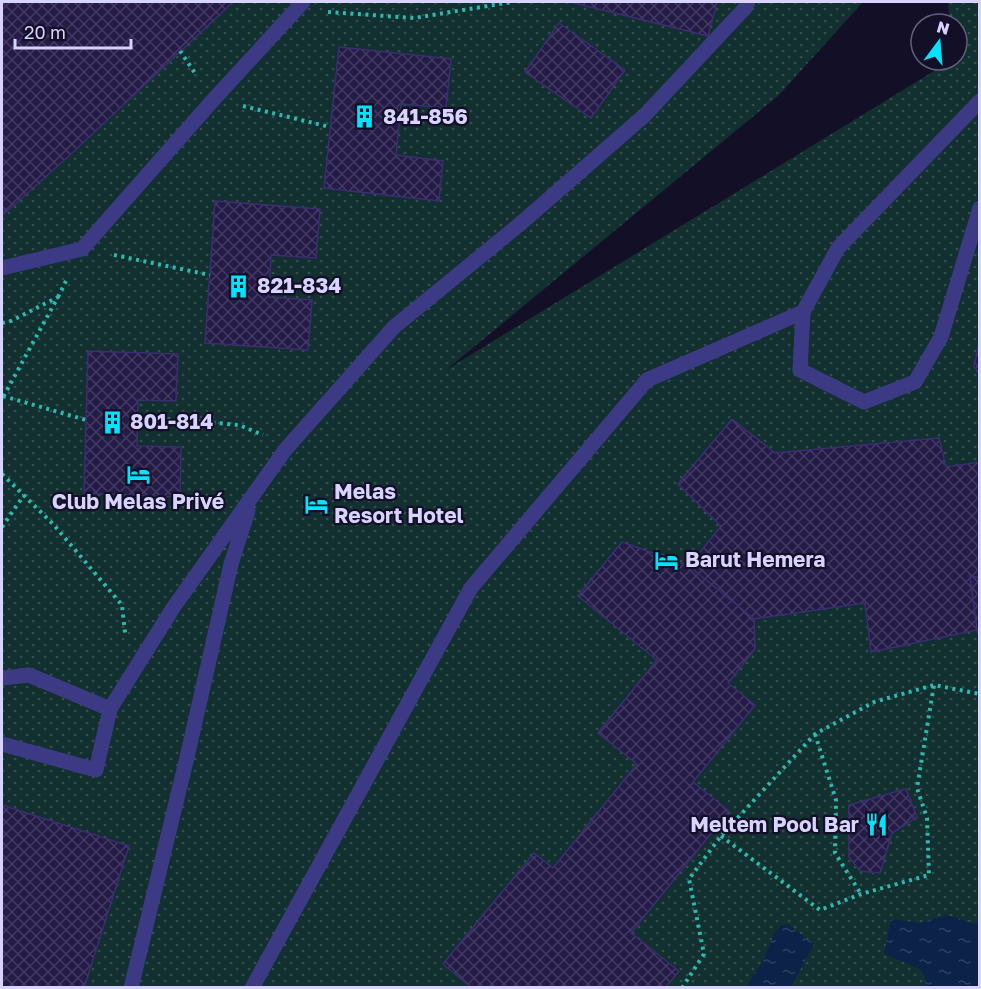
<svg xmlns="http://www.w3.org/2000/svg" width="981" height="989" viewBox="0 0 981 989" font-family="'Golos Text',sans-serif">
  <style>
    .grass { fill: url(#grass-dots) }
    .water { fill: url(#water-ripples) }
    .building { fill: url(#building-cross-hatch); stroke: #3b2d73; stroke-width: 1.5 }
    .lines { fill: none; stroke-linecap: round; stroke-linejoin: round }
    .path { stroke: #2fb8b0; stroke-width: 4; stroke-dasharray: 3 4.5; stroke-linecap: butt }
    .minor { stroke: #3d3a85; stroke-width: 15 }
    .labels { text-anchor: middle; stroke-width: 4.5; stroke-linejoin: round; paint-order: stroke }
    .poi-label { font-size: 21px; font-weight: bold; fill: #d9d4ff; stroke: #130f26; text-anchor: start }
  </style>
  <defs>
    <pattern id="grass-dots" width="8" height="8" patternUnits="userSpaceOnUse" patternTransform="scale(1.5)"><rect width="8" height="8" fill="#12302f"/><path d="M2 2h.1M6 6h.1" fill="none" stroke="#344d4e" stroke-width="1.8" stroke-linecap="round"/></pattern>
    <pattern id="water-ripples" width="26" height="14" patternUnits="userSpaceOnUse" patternTransform="scale(1.5)"><rect width="26" height="14" fill="#0c2248"/><path d="M2 4q2-2 4 0t4 0M15 11q2-2 4 0t4 0" fill="none" stroke="#2f4163"/></pattern>
    <pattern id="building-cross-hatch" width="8" height="8" patternUnits="userSpaceOnUse" patternTransform="scale(1.5)"><rect width="8" height="8" fill="#241b47"/><path d="M0 0l8 8M0 8l8-8" fill="none" stroke="#433b63"/></pattern>
  </defs>
  <rect width="100%" height="100%" fill="#130f26"/>
  <path class="grass" d="M2,2H863L779,95L446,370L952,60H957V24H950L948,2H979V987L2,988Z"/>
  <path class="water" d="M947,915L979,925V987H926L925,976L918,968L884,954L891,919L920,923Z
    M788,924L814,944L791,987H746L762,962L774,934L781,926Z"/>
  <path class="building" d="M2,2H233L71,154L4,214L2,208Z
    M570,2H717L708,36Z
    M559,23L625,70L591,118L525,72Z
    M339,47L451,59L446,108L401,104L396,155L443,161L439,201L324,188Z
    M215,201L320,209L316,258L271,255L269,297L312,300L308,350L205,343Z
    M980,340V376L974,366Z
    M88,351L178,354L176,401L138,400L137,446L181,447L180,497L84,493Z
    M732,419L775,453L939,438L946,467L980,462V578L970,576L977,630L871,652L865,603L754,619L689,566L721,526L678,484Z
    M622,542L689,566L754,619L755,649L728,683L755,705L693,782L729,811L631,933L679,971L665,988H472L443,964L534,853L553,868L637,764L598,733L657,660L578,596Z
    M970,576L980,578V638L977,630Z
    M906,789L917,817L892,833L880,873L860,871L849,857V805Z
    M2,805L129,846L84,988H2Z"/>
  <g class="lines">
    <path class="path" d="M328,12L414,18L512,2
      M180,51L197,76
      M243,106L330,127
      M114,255L210,275
      M58,297L66,281
      M2,323L11,321L58,297L2,399
      M3,396L86,420
      M138,425L172,419L239,425L263,435
      M2,474L53,524L122,605L125,633
      M2,527L24,495
      M815,734L836,800L835,853L861,894
      M721,836L820,910L861,894L929,875L927,818L917,788L934,685
      M682,988L704,954L689,879L721,836L815,734L874,702L934,685L980,694"/>
    <path class="minor" d="M980,101L838,248L803,312L800,370L864,402L915,382L941,337L980,208
      M2,268L82,249L214,99L303,2
      M2,678L29,675L110,709
      M2,744L96,770L110,709L173,608L285,450L394,327L520,224L645,115L745,8L748,2
      M131,988L188,753L231,564L248,511
      M252,988L471,588L647,380L803,312"/>
  </g>
  <defs>
    <symbol id="building-bare" viewBox="-9 -9 18 18"><path d="M-4-6H4V6H1V3H-1V6H-4ZM-2.5-4.3h1.7v1.8h-1.7ZM.8-4.3h1.7v1.8H.8ZM-2.5-1h1.7V.8h-1.7ZM.8-1h1.7V.8H.8Z" fill="#00e5ff" stroke="#130f26" stroke-width="2.5" paint-order="stroke"/></symbol>
    <symbol id="hotel-bare" viewBox="-9 -9 18 18"><path d="M-6-4.5h1.5V1H6V5H4.5V3h-9V5H-6ZM-4 0a1.8 1.8 0 1 1 3.6 0ZM.5 0V-2.5h3Q6-2.5 6 0Z" fill="#00e5ff" stroke="#130f26" stroke-width="2.5" paint-order="stroke"/></symbol>
    <symbol id="restaurant-bare" viewBox="-9 -9 18 18"><path d="M-5-6h1v4h1v-4h1v4h1v-4h1v5L-1.5 .5V6h-2V.5L-5-1ZM5-6V6H3V1.5H1.5Q1.5-4 5-6Z" fill="#00e5ff" stroke="#130f26" stroke-width="2.5" paint-order="stroke"/></symbol>
  </defs>
  <g fill-rule="evenodd">
    <use href="#building-bare" x="348" y="100" width="33" height="33"/>
    <use href="#building-bare" x="222" y="270" width="33" height="33"/>
    <use href="#building-bare" x="96" y="406" width="33" height="33"/>
    <use href="#hotel-bare" x="122" y="458" width="33" height="33"/>
    <use href="#hotel-bare" x="300" y="488" width="33" height="33"/>
    <use href="#hotel-bare" x="650" y="544" width="33" height="33"/>
    <use href="#restaurant-bare" x="860" y="808" width="33" height="33"/>
  </g>
  <g class="labels">
    <g class="poi-label">
      <text x="383" y="124">841-856</text>
      <text x="257" y="293">821-834</text>
      <text x="130" y="429">801-814</text>
      <text x="334" y="499">Melas<tspan x="334" dy="24">Resort Hotel</tspan></text>
      <text x="138" y="509" text-anchor="middle">Club Melas Privé</text>
      <text x="685" y="567">Barut Hemera</text>
      <text x="859" y="832" text-anchor="end">Meltem Pool Bar</text>
    </g>
  </g>
  <rect width="981" height="989" fill="none" stroke="#d9d4ff" stroke-width="6"/>
  <g transform="translate(939 42) rotate(16)"><circle r="28" fill="#130f26" stroke="#625e7d" stroke-width="1.5"/>
  <path d="M0-4.5L10 22L0 15L-10 22Z" fill="#00e5ff"/>
  <text y="-9" font-size="16" font-weight="bold" text-anchor="middle" fill="#d9d4ff">N</text>
  </g>
  <path d="M15 39v9h116v-9" fill="none" stroke="#d9d4ff" stroke-width="3"/>
  <text x="24" y="39" font-size="18" fill="#d9d4ff" stroke="#130f26" stroke-width="4.5" paint-order="stroke">20 m</text>
</svg>
